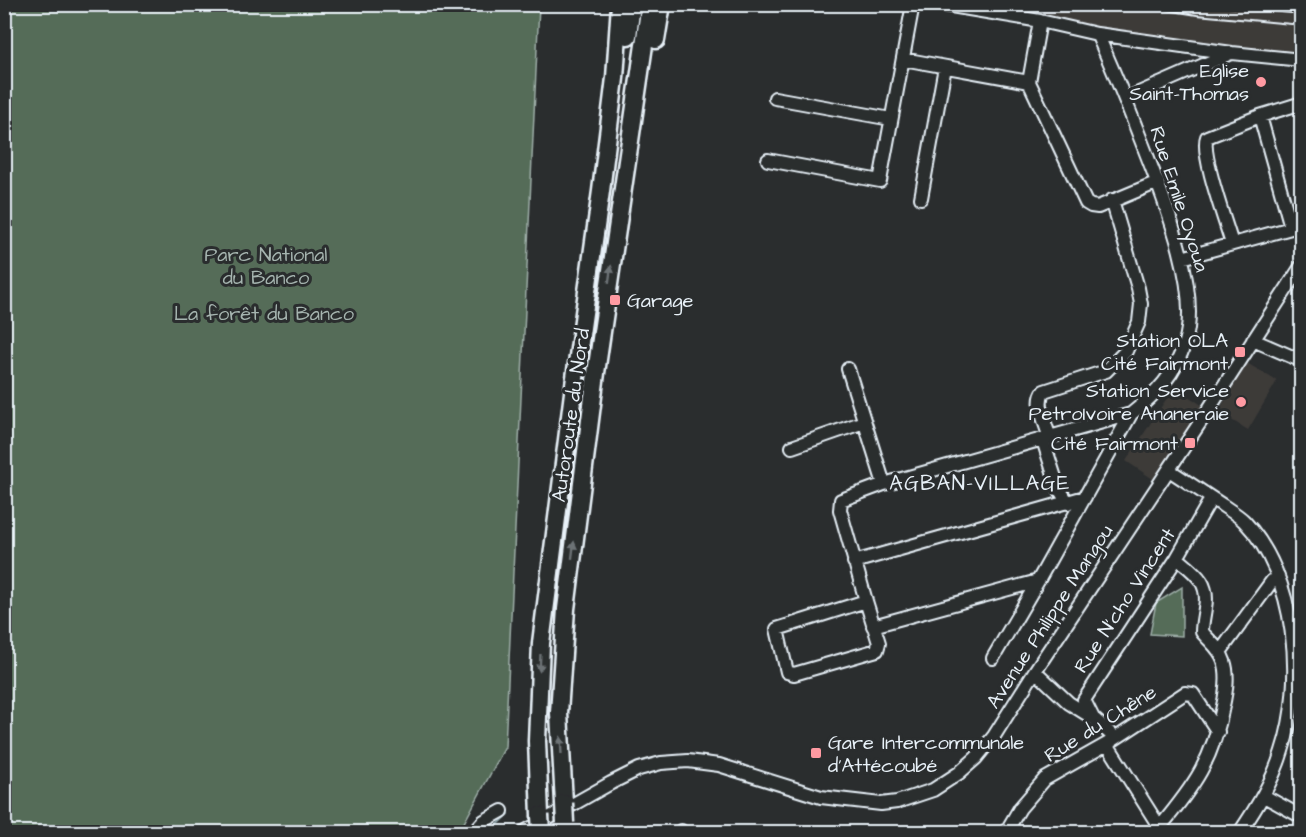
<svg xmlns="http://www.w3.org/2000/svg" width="1306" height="837" viewBox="0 0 1306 837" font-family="'Architects Daughter',sans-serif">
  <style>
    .built { fill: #3c3a38 }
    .green { fill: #556c59; stroke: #9eaea8; stroke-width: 1.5 }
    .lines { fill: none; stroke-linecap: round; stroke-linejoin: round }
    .stream { stroke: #879da3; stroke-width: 2 }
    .minor-casing { stroke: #e8f1f8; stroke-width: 16 }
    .highway-casing { stroke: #e8f1f8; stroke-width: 21 }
    .minor { stroke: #2a2d2e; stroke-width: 12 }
    .highway { stroke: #2a2d2e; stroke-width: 16 }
    .rail { stroke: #e8f1f8; stroke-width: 2 }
    .highway-bridge-casing { stroke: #e8f1f8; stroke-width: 21; stroke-linecap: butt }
    .highway-bridge { stroke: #2a2d2e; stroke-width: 16 }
    .oneway { fill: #6c7275 }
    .poi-dot { fill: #ff9aa2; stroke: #2a2d2e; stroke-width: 2 }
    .labels { text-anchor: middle; stroke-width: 6; stroke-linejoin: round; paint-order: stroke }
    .poi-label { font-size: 20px; fill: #e8f1f8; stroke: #2a2d2e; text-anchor: end }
    .street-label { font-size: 20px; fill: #e8f1f8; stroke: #2a2d2e }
    .park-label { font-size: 20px; fill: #a6b5b0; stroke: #2a2d2e }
    .neighbourhood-label { font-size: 21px; letter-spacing: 1.5px; fill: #e8f1f8; stroke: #2a2d2e }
  </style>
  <rect width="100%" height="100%" fill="#2a2d2e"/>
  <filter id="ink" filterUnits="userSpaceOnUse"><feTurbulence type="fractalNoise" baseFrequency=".0167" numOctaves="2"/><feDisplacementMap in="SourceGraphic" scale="12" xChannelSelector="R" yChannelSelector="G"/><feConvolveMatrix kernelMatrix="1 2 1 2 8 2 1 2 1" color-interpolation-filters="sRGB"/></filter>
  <g filter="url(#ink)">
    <path class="built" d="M964,5H1301V56L1156,39Z
      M1247,363L1277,381L1248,430L1218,412Z
      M1174,387L1202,405L1153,479L1126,461Z"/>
    <path class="green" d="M5,4L539,5L505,747L459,832H5Z
      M1182,587V636L1150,634L1156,603Z"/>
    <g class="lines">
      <path class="stream" d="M490,832L509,814"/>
      <defs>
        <path id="minor" d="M939,4L1040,21L1029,82L1086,203L1091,206L1098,207L1158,182
          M1040,21L1097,34
          M903,59L1029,82
          M775,98L891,119
          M1125,99L1231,53
          M1260,116L1291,227
          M768,160L880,181L913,4
          M921,198L945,67
          M1232,244C1226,223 1200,153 1207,137L1260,116L1302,103
          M1182,258L1302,225
          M1253,340L1302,361
          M848,369L884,484
          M1050,438C1046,425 1035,402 1044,391L1106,371L1126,351L1139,322L1141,304L1138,288L1112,200
          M1043,440L1058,487L1068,503
          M792,447L864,422
          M1169,470C1186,481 1204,493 1222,505C1229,510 1238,515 1244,521C1297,576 1305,682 1282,751C1273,781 1257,807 1240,832
          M854,562L1085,497
          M866,601L840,510L841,500L884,484L1131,414C1156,394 1176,374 1185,342C1202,288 1161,192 1141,140C1127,104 1113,69 1097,34L1232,53L1302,60
          M866,601L879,643L877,650L794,674L787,672L777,629Z
          M873,626L1038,581L1131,414
          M1220,652L1272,581
          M993,658L1038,581
          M1035,671L1069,703L1093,718L1115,738
          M1093,718L1084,700L1177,558L1208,504
          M1107,744L1162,831
          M1264,796L1302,817
          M1160,827C1194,786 1213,760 1223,706C1226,692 1229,675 1224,661C1220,648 1210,642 1202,632C1202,623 1204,616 1205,608C1210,582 1195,573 1177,558
          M474,832L484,821L502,811
          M524,832L611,783L639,769L661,763L688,761L719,765L821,797L881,804L897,802L933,790L959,773L976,758L994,736L1035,671L1205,415L1302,265
          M681,832V831
          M1006,832L1020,808L1045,779L1107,744L1185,693L1193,694L1218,732"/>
        <path id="highway" d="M628,36L632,4
          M656,40L662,4
          M564,803L559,713L566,609L596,373L650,4
          M540,815L537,741L541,643L574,385L601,191L615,78L620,4"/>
      </defs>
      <use href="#minor" class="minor-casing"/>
      <use href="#highway" class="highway-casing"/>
      <use href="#minor" class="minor"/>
      <use href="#highway" class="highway"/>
      <path class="rail" d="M1130,4L1197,15L1302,25
        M1196,4L1302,14"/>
      <defs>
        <path id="highway-bridge" d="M564,803L565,823
          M540,815L541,832"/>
      </defs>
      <use href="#highway-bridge" class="highway-bridge-casing"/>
      <use href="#highway-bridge" class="highway-bridge"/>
    </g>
    <defs><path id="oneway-solid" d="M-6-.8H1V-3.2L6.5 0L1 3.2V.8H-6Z" transform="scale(1.5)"/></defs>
    <g class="oneway">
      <use href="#oneway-solid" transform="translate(610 274) rotate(-82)"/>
      <use href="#oneway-solid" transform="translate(573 550) rotate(-83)"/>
      <use href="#oneway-solid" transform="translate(540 663) rotate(93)"/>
      <use href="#oneway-solid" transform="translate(561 745) rotate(-93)"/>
    </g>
  </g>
  <g class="poi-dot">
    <circle cx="1261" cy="82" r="6"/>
    <rect x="609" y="294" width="12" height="12" rx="3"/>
    <rect x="1234" y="346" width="12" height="12" rx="3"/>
    <circle cx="1241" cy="402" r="6"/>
    <rect x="1184" y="437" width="12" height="12" rx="3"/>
    <rect x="810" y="747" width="12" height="12" rx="3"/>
  </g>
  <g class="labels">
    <g class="poi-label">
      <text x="1249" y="77">Eglise<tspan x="1249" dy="23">Saint-Thomas</tspan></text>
      <text x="627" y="307" text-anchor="start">Garage</text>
      <text x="1228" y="347">Station OLA<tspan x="1228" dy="23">Cité Fairmont</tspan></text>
      <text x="1229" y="397">Station Service<tspan x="1229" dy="23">PetroIvoire Ananeraie</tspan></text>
      <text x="1178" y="450">Cité Fairmont</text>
      <text x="828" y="749" text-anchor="start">Gare Intercommunale<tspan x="828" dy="23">d'Attécoubé</tspan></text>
    </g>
    <g class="street-label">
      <text transform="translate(1180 199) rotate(72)" y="7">Rue Emile Oyoua</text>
      <text transform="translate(570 415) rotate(-82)" y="7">Autoroute du Nord</text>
      <text transform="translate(1124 600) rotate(-57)" y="7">Rue N'cho Vincent</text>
      <text transform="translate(1049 616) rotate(-57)" y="7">Avenue Philippe Mangou</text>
      <text transform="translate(1100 723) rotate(-32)" y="7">Rue du Chêne</text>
    </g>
    <g class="park-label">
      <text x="266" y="261">Parc National<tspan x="266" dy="23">du Banco</tspan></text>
      <text x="264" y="320">La forêt du Banco</text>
    </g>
    <g class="neighbourhood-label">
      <text x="980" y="490">AGBAN-VILLAGE</text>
    </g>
  </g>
  <rect width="1306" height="837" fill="none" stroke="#2a2d2e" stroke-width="24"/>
  <rect x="12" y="12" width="1282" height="813" fill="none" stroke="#e8f1f8" stroke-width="2" filter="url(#ink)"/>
</svg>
